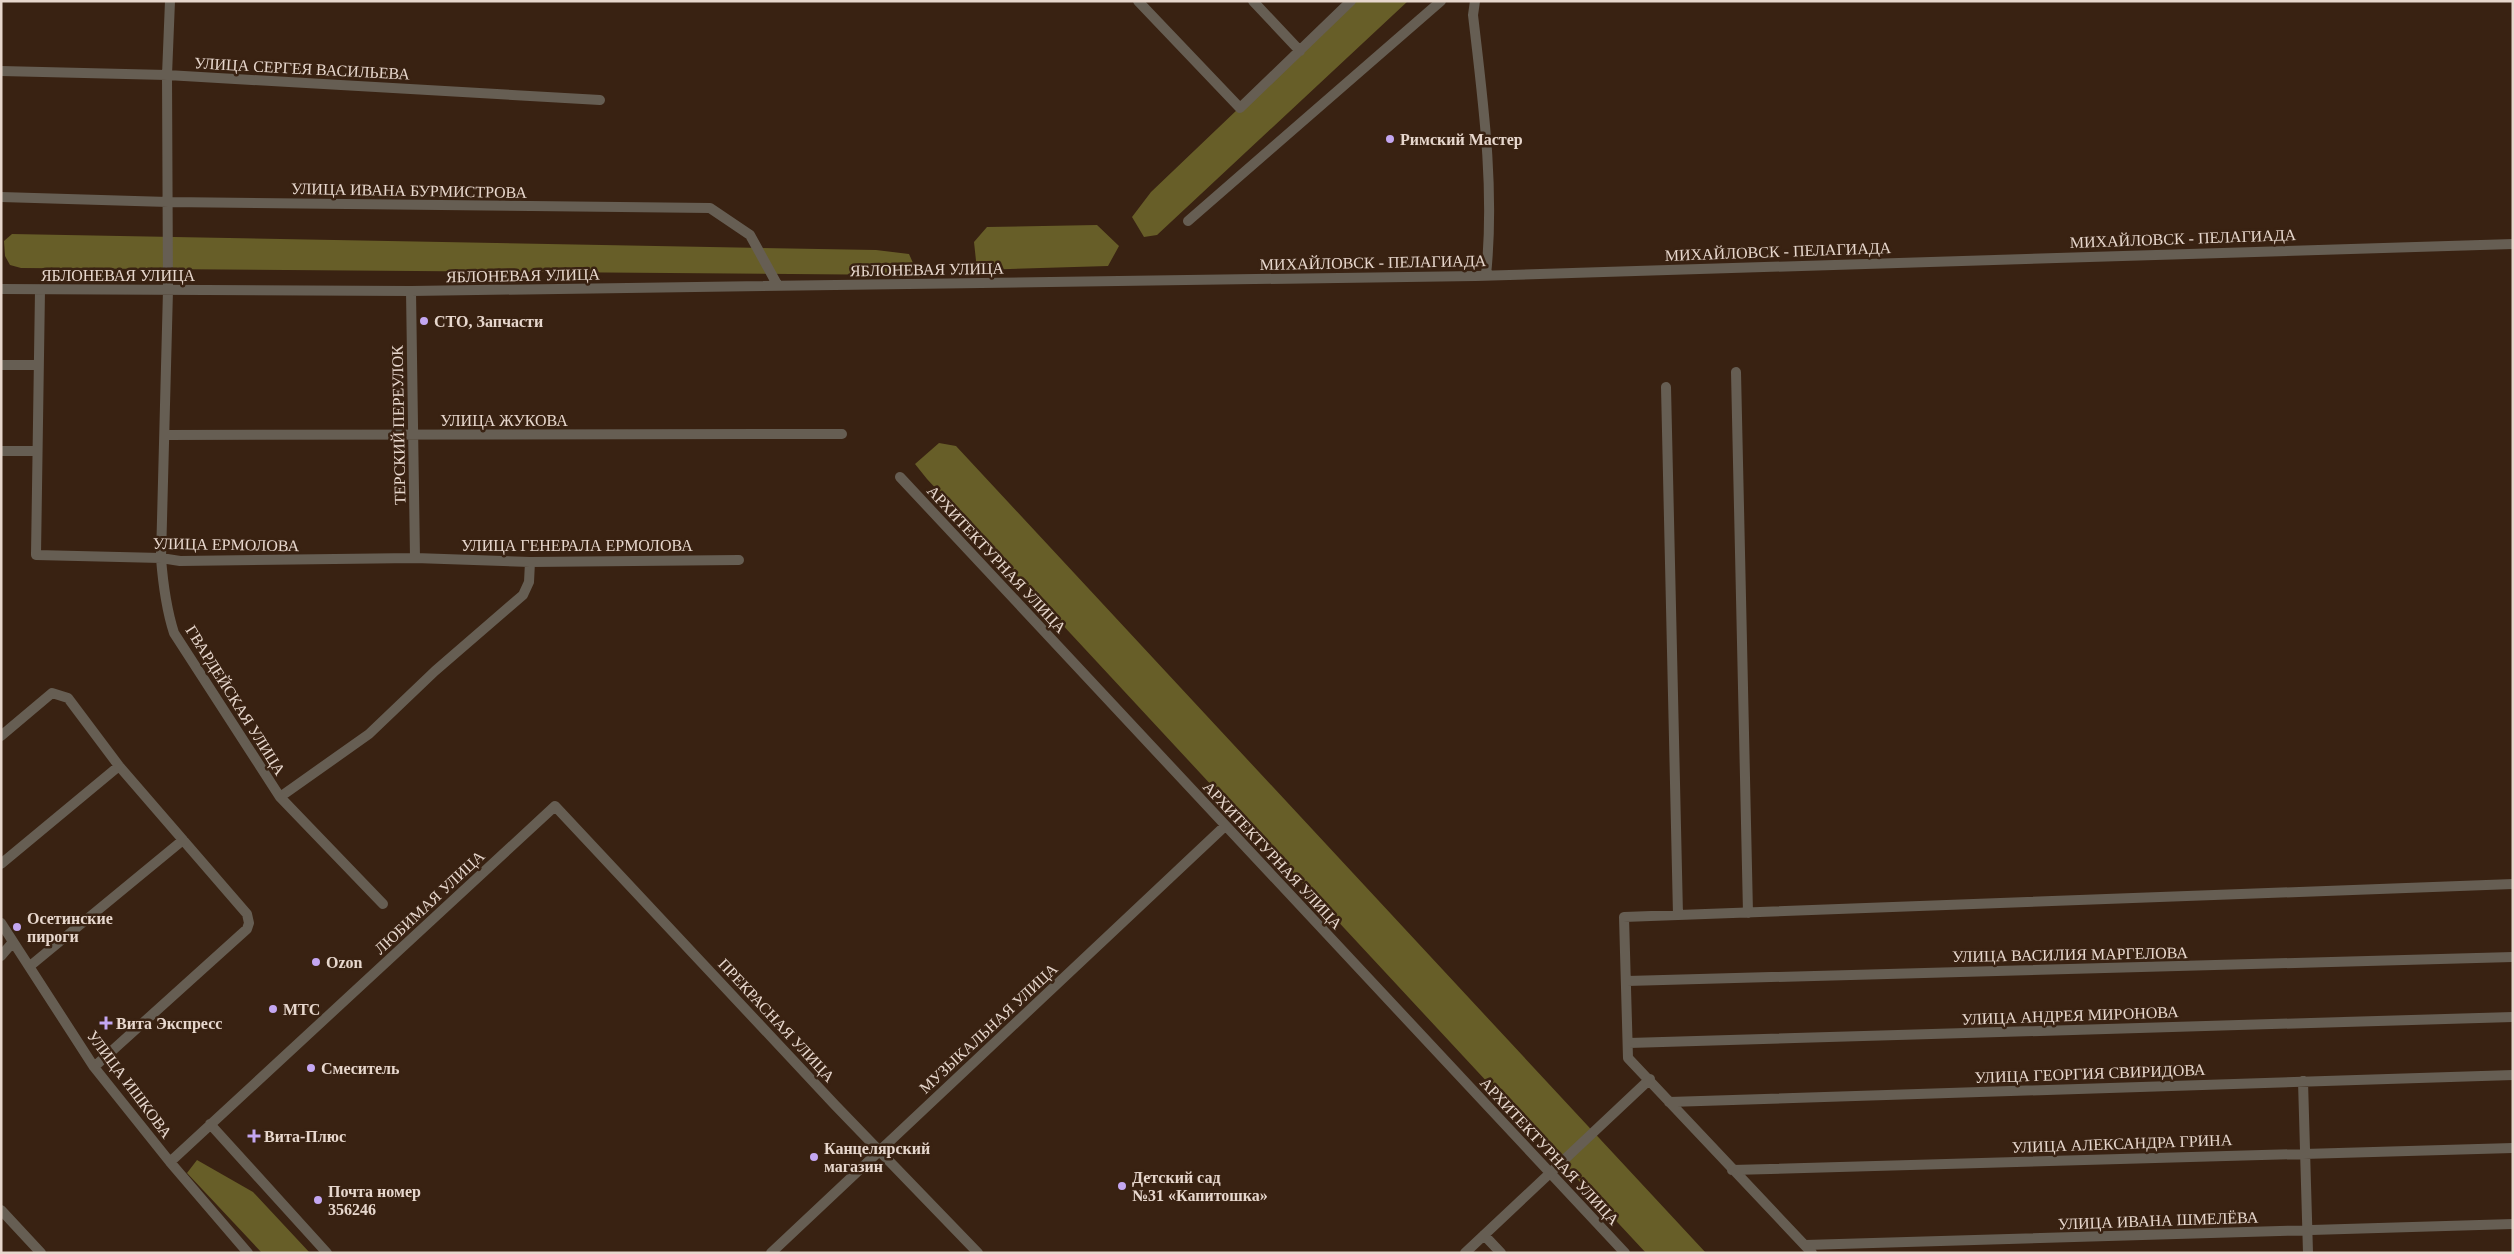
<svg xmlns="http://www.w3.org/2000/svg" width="2514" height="1254" viewBox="0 0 2514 1254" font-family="Georgia,serif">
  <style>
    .forest { fill: #675e28 }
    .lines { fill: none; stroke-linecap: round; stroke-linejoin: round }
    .minor { stroke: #665e53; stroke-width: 10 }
    .poi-dot { fill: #c4a7f1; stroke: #392212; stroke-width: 2 }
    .labels { text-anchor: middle; stroke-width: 5; stroke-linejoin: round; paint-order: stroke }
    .street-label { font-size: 16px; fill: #e7d7cd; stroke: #392212 }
    .poi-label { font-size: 16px; font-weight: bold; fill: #e7d7cd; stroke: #392212; text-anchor: start }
  </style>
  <rect width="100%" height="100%" fill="#392212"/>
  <path class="forest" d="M1351,1H1408L1157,235L1144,237L1132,217L1151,192Z
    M1097,225L1119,246L1108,266L977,270L974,242L987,227Z
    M12,234L876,250L909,254L913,263L907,275L21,268L10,265L5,256L4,241Z
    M939,443L956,446L1706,1253H1646L927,479L915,464Z
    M197,1160L253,1192L310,1253H262L187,1173Z"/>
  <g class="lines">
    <path class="minor" d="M170,1L167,75L168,290L161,558C163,584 166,608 174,633L280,797L383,904
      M1138,1L1240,108L1351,1
      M1253,1L1300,51
      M1475,1L1473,15C1483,101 1495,189 1486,275
      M1,71L167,75L600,100
      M1,197L168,202L710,208L750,235L778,286
      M1188,221L1441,1
      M1,289L411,291L1476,276L2513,244
      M40,290L36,555L161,558L180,561L415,558L530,562L739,560
      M411,291L415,558
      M1,365H38
      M1736,372L1748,913
      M1666,387L1678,915
      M165,435L842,434
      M1,451H37
      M900,477L1625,1253
      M1,736L52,693L68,698L119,766L247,914L249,923L247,929L94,1067
      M280,797L369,734L435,671L523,595L529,582L530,562
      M1,864L119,766
      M1,923L94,1067L170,1162L248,1253
      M1,956L13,942
      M30,966L183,840
      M1627,981L2513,957
      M1629,1043L2513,1017
      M2303,1081L2308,1253
      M1669,1102L2513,1075
      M210,1124L327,1253
      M170,1162L555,806L835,1105L978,1253
      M1732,1170L2513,1148
      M1,1210L41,1253
      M1484,1235L1501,1253
      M1805,1245L2513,1224
      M771,1253L1225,826
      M1465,1253L1650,1079
      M1812,1253L1628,1058L1624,917L2513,884"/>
  </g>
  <g class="poi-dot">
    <circle cx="1390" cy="139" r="5"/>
    <circle cx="424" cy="321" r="5"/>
    <circle cx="17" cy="927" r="5"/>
    <circle cx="316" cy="962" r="5"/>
    <circle cx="273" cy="1009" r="5"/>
    <path d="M103.5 1015.5h5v5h5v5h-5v5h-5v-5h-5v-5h5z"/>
    <circle cx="311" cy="1068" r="5"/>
    <path d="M251.5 1128.5h5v5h5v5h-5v5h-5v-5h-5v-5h5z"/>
    <circle cx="814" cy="1157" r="5"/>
    <circle cx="1122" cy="1186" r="5"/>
    <circle cx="318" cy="1200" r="5"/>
  </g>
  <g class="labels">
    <g class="street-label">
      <text transform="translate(302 68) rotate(3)" y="6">УЛИЦА СЕРГЕЯ ВАСИЛЬЕВА</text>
      <text transform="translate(409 190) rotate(1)" y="6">УЛИЦА ИВАНА БУРМИСТРОВА</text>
      <text transform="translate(2183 238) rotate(-2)" y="6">МИХАЙЛОВСК - ПЕЛАГИАДА</text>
      <text transform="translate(1778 251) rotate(-2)" y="6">МИХАЙЛОВСК - ПЕЛАГИАДА</text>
      <text transform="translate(1373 262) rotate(-1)" y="6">МИХАЙЛОВСК - ПЕЛАГИАДА</text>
      <text transform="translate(927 269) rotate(-1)" y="6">ЯБЛОНЕВАЯ УЛИЦА</text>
      <text x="118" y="281">ЯБЛОНЕВАЯ УЛИЦА</text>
      <text transform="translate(523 275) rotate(-1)" y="6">ЯБЛОНЕВАЯ УЛИЦА</text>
      <text x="504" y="426">УЛИЦА ЖУКОВА</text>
      <text transform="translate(398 425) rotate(-91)" y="6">ТЕРСКИЙ ПЕРЕУЛОК</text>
      <text transform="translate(226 544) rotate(1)" y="6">УЛИЦА ЕРМОЛОВА</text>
      <text x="577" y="551">УЛИЦА ГЕНЕРАЛА ЕРМОЛОВА</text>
      <text transform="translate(997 559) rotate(47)" y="6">АРХИТЕКТУРНАЯ УЛИЦА</text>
      <text transform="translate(236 700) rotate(58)" y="6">ГВАРДЕЙСКАЯ УЛИЦА</text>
      <text transform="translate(1273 855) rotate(47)" y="6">АРХИТЕКТУРНАЯ УЛИЦА</text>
      <text transform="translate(429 902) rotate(-43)" y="6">ЛЮБИМАЯ УЛИЦА</text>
      <text transform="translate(2070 954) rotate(-1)" y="6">УЛИЦА ВАСИЛИЯ МАРГЕЛОВА</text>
      <text transform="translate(2070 1015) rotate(-2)" y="6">УЛИЦА АНДРЕЯ МИРОНОВА</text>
      <text transform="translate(777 1020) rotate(47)" y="6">ПРЕКРАСНАЯ УЛИЦА</text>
      <text transform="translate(988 1028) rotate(-43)" y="6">МУЗЫКАЛЬНАЯ УЛИЦА</text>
      <text transform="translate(2090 1073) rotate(-2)" y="6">УЛИЦА ГЕОРГИЯ СВИРИДОВА</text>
      <text transform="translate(130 1084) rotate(53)" y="6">УЛИЦА ИШКОВА</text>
      <text transform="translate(2122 1143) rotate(-2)" y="6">УЛИЦА АЛЕКСАНДРА ГРИНА</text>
      <text transform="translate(1550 1151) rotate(47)" y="6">АРХИТЕКТУРНАЯ УЛИЦА</text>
      <text transform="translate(2158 1220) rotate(-2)" y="6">УЛИЦА ИВАНА ШМЕЛЁВА</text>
    </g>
    <g class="poi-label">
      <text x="1400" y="145">Римский Мастер</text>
      <text x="434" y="327">СТО, Запчасти</text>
      <text x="27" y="924">Осетинские<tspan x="27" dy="18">пироги</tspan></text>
      <text x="326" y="968">Ozon</text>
      <text x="283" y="1015">МТС</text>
      <text x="116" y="1029">Вита Экспресс</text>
      <text x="321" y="1074">Смеситель</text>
      <text x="264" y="1142">Вита-Плюс</text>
      <text x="824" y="1154">Канцелярский<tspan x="824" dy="18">магазин</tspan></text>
      <text x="1132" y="1183">Детский сад<tspan x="1132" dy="18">№31 «Капитошка»</tspan></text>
      <text x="328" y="1197">Почта номер<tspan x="328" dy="18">356246</tspan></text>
    </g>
  </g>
  <rect width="2514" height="1254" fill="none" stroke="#e7d7cd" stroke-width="5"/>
</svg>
